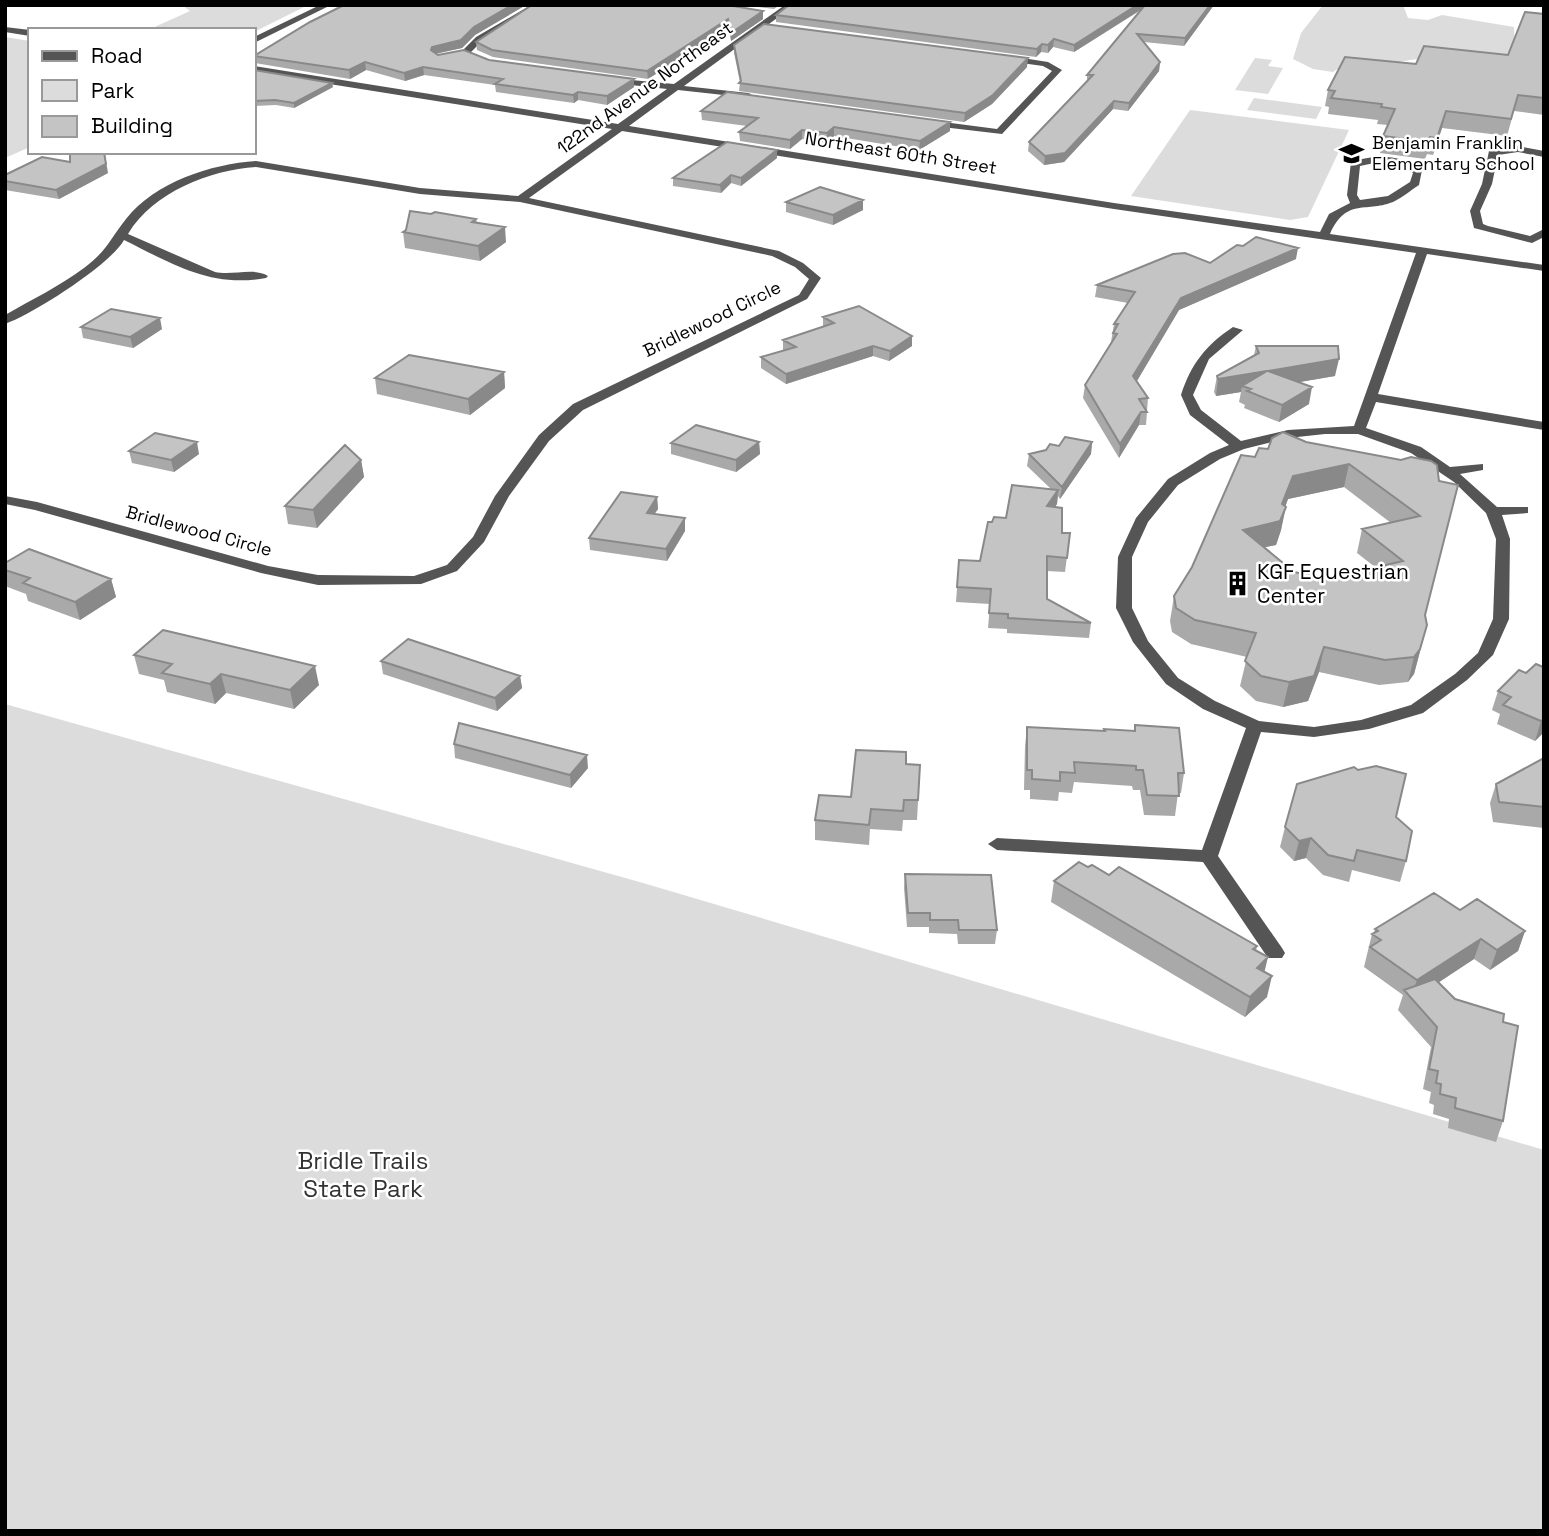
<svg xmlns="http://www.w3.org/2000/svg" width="1549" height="1536" viewBox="0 0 1549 1536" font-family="'Space Grotesk',sans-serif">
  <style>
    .green { fill: #dcdcdc }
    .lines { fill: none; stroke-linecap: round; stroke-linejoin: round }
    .minor { fill: #555; fill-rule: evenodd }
    .wall { fill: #a9a9a9; fill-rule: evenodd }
    .shaded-wall { fill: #898989 }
    .building { fill: #c4c4c4; stroke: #898989; stroke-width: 2; fill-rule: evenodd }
    .labels { text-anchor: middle; stroke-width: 5; stroke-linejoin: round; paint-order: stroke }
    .far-street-label { font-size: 18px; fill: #000; stroke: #fff }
    .far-poi-label { font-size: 18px; fill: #000; stroke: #fff; text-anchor: start }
    .poi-label { font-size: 21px; fill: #000; stroke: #fff; text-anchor: start }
    .near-park-label { font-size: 24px; fill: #333; stroke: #fff }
  </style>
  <rect width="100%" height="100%" fill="#fff"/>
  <path class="green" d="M182,5H308L254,32V30H148L190,11Z
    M1323,5H1403L1408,18L1428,20L1442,15L1514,27L1515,53C1483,60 1451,56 1418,59C1407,60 1397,63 1386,64C1369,66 1347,61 1333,72L1313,69L1293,59L1301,33Z
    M5,37L30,41V147L5,158Z
    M1255,58L1272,60L1268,66L1283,68L1268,94L1235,90Z
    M1254,98L1322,107L1316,119L1247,110Z
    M1190,110L1349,130L1308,217L1290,220L1131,196Z
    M5,704L643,883L1544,1150V1531H5Z"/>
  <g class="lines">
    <path class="minor" d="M320,5H331L254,43V37Z
      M531,5H541L482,41L469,54H463V50L476,37Z
      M785,5H795L684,86L748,93L751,94V98L678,90L629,126L1114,203L1320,232L1329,214L1350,203L1347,195L1351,162C1375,154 1401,154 1422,170L1419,185C1411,190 1403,197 1395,201C1367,214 1347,196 1330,234L1544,265V271L1427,254L1378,394L1544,422V430L1376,402L1366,428L1421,447L1450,467L1483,464V470L1460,474L1497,507H1528V513L1502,515L1510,539L1509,619L1493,655L1467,680L1423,713L1369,729L1314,737L1261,732L1218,856L1282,948L1285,953L1282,958H1268L1203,862L997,850L988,844L997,838L1202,850L1246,728L1203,709L1166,684L1133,642L1116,608L1118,557L1136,518L1168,479L1210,453L1229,445L1190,415L1181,395C1191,364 1206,345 1233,327L1243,330L1209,359L1193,395L1201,410L1241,441L1288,430L1354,426L1416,253L1114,209L622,131L529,198L779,251L803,263L821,278L807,299L583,410L549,441L509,496L484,542L457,571L421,584L318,585L261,573L35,510L5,504V496L37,502L268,566L318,575L414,576L447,565L473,537L495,496L539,435L573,404L799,295L809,279L795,267L772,256L520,202L420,194L256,167C210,170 153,192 128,234L215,272C232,276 254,267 268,276L266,278C210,288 173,264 124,240C110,265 33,314 5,324V315C31,300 60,286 84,268C107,251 110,239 126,219C155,182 211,164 256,161L420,188L518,196L612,129L254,72V66L618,124L667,89L613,83L608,80L610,78L674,84ZM1379,162C1392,163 1403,165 1413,173L1410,182L1388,196L1360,200L1357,195L1360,166ZM1325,434H1358L1411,453L1454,482L1486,513L1496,539L1493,619L1478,653L1455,674L1411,705L1361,720L1314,727L1259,721L1215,701L1178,678L1148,641L1132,608V557L1148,522L1178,485L1220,459L1244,449L1288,438Z
      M5,27L30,30V36L5,32Z
      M1004,55L1048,62L1062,70L1002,134L925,125V121L928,120L997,129L1052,71L1043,66L1001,60L1000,58Z
      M1518,146L1544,151V157L1518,152L1498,155L1492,184L1480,211L1483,224L1488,226L1530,236L1544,229V237L1532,243L1474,228L1470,211L1482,184L1489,151Z"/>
  </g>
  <path class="wall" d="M344,5H526L475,35L462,48L436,54L489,60L634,87L607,105L578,100L574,103L496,92L495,85L424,75L405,81L366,70L350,79L255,63L254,55Z
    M743,5H780L774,9Z
    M1214,5L1184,46L1144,42L1160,62L1159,71L1128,111L1113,109L1064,162L1044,165L1028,151L1029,142L1087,82V75L1141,10L1074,52L1053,47L1048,53L1041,52L1036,57L776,22V15Z
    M763,11V19L731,41L728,27L648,79L493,57L477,50L476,42Z
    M1544,14V115L1514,111L1507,136L1442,128L1433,155L1427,154L1425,159L1380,153L1383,136L1388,125L1377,124L1378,120L1328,114L1329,107L1325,106L1328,90L1416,64L1508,55Z
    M734,45L1027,67L992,104L964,122L739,91L740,82L734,53Z
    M254,70L333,87L294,108L276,105L254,106Z
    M701,111L950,122V131L919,150L834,136L827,143L802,139L790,149L740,141L739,132L747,126L702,120Z
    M777,158L741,186L731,183L721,193L673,186V178Z
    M108,173L59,199L5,190V175Z
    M863,200V210L833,225L786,212V202Z
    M431,214L476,219L477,222L506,242L480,261L405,248L403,232Z
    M1296,259L1179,310L1137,381L1148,398L1146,425H1139L1119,458L1083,398L1085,385L1111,342L1114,324L1128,303L1095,297L1097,285L1210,263Z
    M823,317L912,346L889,361L873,356L786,384L761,368V357L784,351L783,350V340L823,327Z
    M81,327L162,329L133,348L83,338Z
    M1256,346L1335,376L1298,382L1309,404L1279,422L1244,408L1245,405L1239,402L1241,392L1216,396L1214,392L1217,376L1254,355Z
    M504,372L505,388L470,415L377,394L375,378Z
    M759,442L760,454L736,472L671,454V443Z
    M1092,442L1091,454L1060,499L1058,496L1057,504L1055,507L1062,533H1070L1065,572L1047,571V599L1091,623L1089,638L1007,633V629L988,628L990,604L956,602L959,560L980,561L992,522L1006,518L1051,489L1027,466L1029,454L1046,450L1059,446Z
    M1306,442L1401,460L1431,461L1425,615L1427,625L1414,674L1408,682L1379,685L1319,672L1308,701L1283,707L1256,701L1240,686L1247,657L1191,644L1172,632L1170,621L1174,596L1192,567L1255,457L1268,449ZM1344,487L1391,523L1362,529L1357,553L1375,567L1328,579L1294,572L1264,547L1276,545L1281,530L1285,507L1288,499Z
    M129,451L199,454L174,472L132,463Z
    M361,460L364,477L317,528L288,524L285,506Z
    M657,497L658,509L654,514L685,518V531L667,561L590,550L589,538Z
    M5,563L111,579L116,597L80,620L28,601L26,594L5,586Z
    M134,655L319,685L294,709L226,693L215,704L167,692L164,680L139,674Z
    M381,661L520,676L522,688L497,711L383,674Z
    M1536,664L1544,732L1535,741L1497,724L1500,714L1492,710L1498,691L1526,673Z
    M1135,725L1184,773L1181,793H1178L1175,816L1144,815L1140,790H1133L1132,786L1074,782L1072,793L1059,792L1058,801L1030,799V790H1024L1025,746L1027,727L1104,731V729L1134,731Z
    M454,744L588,768L571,788L455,758Z
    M1544,758V828L1493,822L1490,803L1496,784Z
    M906,764L920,765L917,820H903L902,831L870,829L869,845L815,840V820L851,797Z
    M1396,817L1406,861L1400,882L1352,870L1349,882L1323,875L1306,858L1294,861L1280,847L1285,827Z
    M1088,867L1109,875L1257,946L1256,951L1264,972L1267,997L1245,1017L1051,902L1054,881Z
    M905,874L997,930L995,944H958L957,934L929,933V927H907L904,888Z
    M1460,910L1525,931L1518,951L1490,970L1474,959L1438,983L1455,999L1503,1022V1121L1496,1142L1448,1128L1449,1119L1433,1114L1434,1105L1429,1103L1431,1092L1423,1089L1431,1047L1398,1010L1403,995L1364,967L1372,934L1374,933L1375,929Z"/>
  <path class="shaded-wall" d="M512,5H526L475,35L462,48L433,54L431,50L432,47L474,27Z
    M1137,5H1148L1074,52V45Z
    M1210,5H1214L1184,46L1185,38Z
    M763,11V19L731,41V33Z
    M728,19V27L648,79L647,71Z
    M1054,39L1053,47L1048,53V45Z
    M1042,44L1041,52L1036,57L1037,49Z
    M1028,58L1027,67L992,104L964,122L965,113Z
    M365,62L366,70L350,79L349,70Z
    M1160,62L1159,71L1128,111L1129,103Z
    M423,67L424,75L405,81L404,73Z
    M634,79V87L607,105V96Z
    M332,83L333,87L294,108V103Z
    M578,92V100L574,103L573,95Z
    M1114,101L1113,109L1064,162L1044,165L1045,156Z
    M1446,111L1442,128L1433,155L1437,138Z
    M950,122V131L919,150L920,141Z
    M834,127V136L827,143V133Z
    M802,130V139L790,149V140Z
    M777,150V158L741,186V178Z
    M105,155L108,173L59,199L56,190Z
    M731,175V183L721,193L720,185Z
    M863,200V210L833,225V215Z
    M505,227L506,242L480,261L478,246Z
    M1298,248L1296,259L1179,310L1132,389L1133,376L1181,298Z
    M160,318L162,329L133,348L130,337Z
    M912,336V346L889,361L890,351Z
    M873,346V356L786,384V374Z
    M1339,359L1335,376L1265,388L1268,371Z
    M1267,371L1242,386L1241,392L1216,396L1218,379Z
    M504,372L505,388L470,415L468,399Z
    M1312,387L1309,404L1279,422L1282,405Z
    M1141,412L1139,425L1119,458L1120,444Z
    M197,442L199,454L174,472L171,460Z
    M759,442L760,454L736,472V460Z
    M1092,442L1091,454L1060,499L1062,487Z
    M361,460L364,477L317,528L313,510Z
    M1349,464L1344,487L1288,499L1280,521L1286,507L1281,530L1276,545L1239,553L1243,530L1282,504L1293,476Z
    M1058,490L1057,504L1045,521L1047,506Z
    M657,497L658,509L647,525V513Z
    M685,518V531L667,561L666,549Z
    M111,579L116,597L80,620L75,602Z
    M1427,625L1414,674L1408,682L1414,657Z
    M1324,647L1319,672L1308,701L1283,707L1289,682Z
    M315,666L319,685L294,709L290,690Z
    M221,674L226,693L215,704L210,684Z
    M520,676L522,688L497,711L495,698Z
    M1544,719V732L1535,741L1541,721Z
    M587,755L588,768L571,788L570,775Z
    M1311,838L1306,858L1294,861L1299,841Z
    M1525,931L1518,951L1490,970L1497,950Z
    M1481,939L1474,959L1413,999L1411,998L1417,980Z
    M1268,957L1263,978L1257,968Z
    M1272,976L1267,997L1245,1017L1250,997Z"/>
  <path class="building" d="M344,5H512L474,27L461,40L432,47L431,50L438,55L464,50L489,60L634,79L607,96L578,92L573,95L495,84L503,79L423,67L404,73L365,62L349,70L254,56L310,22Z
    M532,5H727L763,11L731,33L728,19L647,71L492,50L476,42Z
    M789,5H1137L1074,45L1054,39L1048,45L1042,44L1037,49L776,15Z
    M1145,5H1210L1185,38L1137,34L1160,62L1129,103L1114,101L1065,153L1045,156L1029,142L1093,75H1087Z
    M1525,12L1544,14V98L1518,95L1511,119L1446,111L1437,138L1430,137L1429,142L1383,136L1395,109L1381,107L1382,104L1331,98L1335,91L1328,90L1345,57L1416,64L1424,46L1508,55Z
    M764,24L1028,58L993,95L965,113L739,83L741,81L734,45Z
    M254,70L332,83L294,103L275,100L254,101Z
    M727,92L950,122L920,141L834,127L827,133L802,130L790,140L739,132L758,118L701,111Z
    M727,142L777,150L741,178L731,175L720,185L673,178Z
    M70,152H104L106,164L56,190L5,181V175L42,157L70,162Z
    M820,187L863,200L833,215L786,202Z
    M410,211L431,214L435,212L476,219L472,222L505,227L478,246L403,232L406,230Z
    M1256,237L1298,248L1181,298L1133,376L1148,398L1139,399L1147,412H1141L1120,444L1085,385L1117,334L1113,333L1118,324H1114L1135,292L1097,285L1173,254L1185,253L1210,263L1237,245L1243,246Z
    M859,306L912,336L890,351L873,346L786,374L761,357L796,347L783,340L834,323L823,317Z
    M111,309L160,318L130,337L81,327Z
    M1256,346H1338L1339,359L1268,371L1312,387L1282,405L1247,391L1251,389L1242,386L1267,371L1218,379L1217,376L1259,353Z
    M409,355L504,372L468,399L375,378Z
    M696,425L759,442L736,460L671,443Z
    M1283,432L1306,442L1401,460L1411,457L1431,461L1437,465L1439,481L1458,485L1425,615L1427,625L1420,649L1414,657L1385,660L1324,647L1314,676L1289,682L1261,676L1245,661L1256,633L1195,620L1176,608L1174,596L1192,567L1241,455L1255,457L1259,448L1268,449L1272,438ZM1349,464L1420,516L1362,529L1403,561L1328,579L1294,572L1243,530L1280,521L1286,507L1282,504L1293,476Z
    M155,433L197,442L171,460L129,451Z
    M1065,437L1092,442L1062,487L1029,454L1046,450L1050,444L1059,446Z
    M345,445L361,460L313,510L285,506Z
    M1012,485L1058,490L1047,506L1062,508V533H1070L1067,558L1047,556V599L1091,623L1008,618V614L989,613L991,589L957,587L959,560L980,561L988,522H992L994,517L1006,518Z
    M621,492L657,497L647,513L685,518L666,549L589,538Z
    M29,549L111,579L75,602L23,583L30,578L5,570V563Z
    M163,630L315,666L290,690L221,674L210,684L162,673L172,664L134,655Z
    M408,639L520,676L495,698L381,661Z
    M1536,664L1543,667L1544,666V719L1541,721L1503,705L1511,697L1498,691L1519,670L1526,673Z
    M459,723L587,755L570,775L454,744Z
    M1135,725L1179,728L1184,773H1178L1179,796L1147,795L1143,770H1136V766L1074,762L1075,773L1060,772V781L1032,779V770H1027V727L1105,731L1104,729L1135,731Z
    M856,750L906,752V764L920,765L918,800H904L903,811L871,809L869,825L815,820L819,795L851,797Z
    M1544,758V807L1499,802L1496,784Z
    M1376,766L1406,774L1396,817L1412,831L1406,861L1357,850L1354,861L1328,855L1311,838L1299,841L1285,827L1297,784L1354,767L1358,770Z
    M1079,862L1088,867L1092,865L1109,875L1119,867L1257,946L1253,949L1268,957L1257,968L1272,976L1250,997L1054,881Z
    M905,874L991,875L997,930H959L958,920H930V913H908Z
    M1434,893L1460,910L1477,899L1525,931L1497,950L1481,939L1417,980L1370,947L1381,940L1372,934L1378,931L1375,929Z
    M1435,979L1455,999L1504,1014L1503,1022L1518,1026L1503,1121L1455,1108L1456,1098L1440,1094L1441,1084L1436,1083L1438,1071L1429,1069L1437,1027L1404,990Z"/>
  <defs>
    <symbol id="school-bare" viewBox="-9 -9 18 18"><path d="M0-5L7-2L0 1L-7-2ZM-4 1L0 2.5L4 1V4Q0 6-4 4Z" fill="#000" stroke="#fff" stroke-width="2.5" paint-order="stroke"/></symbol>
    <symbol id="building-bare" viewBox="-9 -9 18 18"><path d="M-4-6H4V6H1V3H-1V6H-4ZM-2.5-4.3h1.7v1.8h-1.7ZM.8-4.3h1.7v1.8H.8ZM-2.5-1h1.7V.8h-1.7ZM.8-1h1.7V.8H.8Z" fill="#000" stroke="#fff" stroke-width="2.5" paint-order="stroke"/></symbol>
  </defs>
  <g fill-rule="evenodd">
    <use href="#school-bare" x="1334" y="136" width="35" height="35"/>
    <use href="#building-bare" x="1220" y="566" width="35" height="35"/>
  </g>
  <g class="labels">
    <g class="far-street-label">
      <text transform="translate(645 88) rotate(-36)" y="6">122nd Avenue Northeast</text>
      <text transform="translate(901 153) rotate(9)" y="6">Northeast 60th Street</text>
      <text transform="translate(712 319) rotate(-26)" y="6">Bridlewood Circle</text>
      <text transform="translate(199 531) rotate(15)" y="6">Bridlewood Circle</text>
    </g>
    <g class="far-poi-label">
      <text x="1372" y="149">Benjamin Franklin<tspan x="1372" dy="21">Elementary School</tspan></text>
    </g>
    <g class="poi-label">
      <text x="1257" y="579">KGF Equestrian<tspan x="1257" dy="24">Center</tspan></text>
    </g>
    <g class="near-park-label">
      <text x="363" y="1169">Bridle Trails<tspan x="363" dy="28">State Park</tspan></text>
    </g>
  </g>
  <rect width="1549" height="1536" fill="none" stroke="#000000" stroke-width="14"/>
  <rect x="28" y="28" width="228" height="126" fill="#ffffff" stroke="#999999" stroke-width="2"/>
  <rect x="42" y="51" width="35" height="10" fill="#555555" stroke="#999999" stroke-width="2"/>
  <text x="91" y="63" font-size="21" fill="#000000">Road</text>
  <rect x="42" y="80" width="35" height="21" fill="#dcdcdc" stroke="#999999" stroke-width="2"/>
  <text x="91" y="98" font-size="21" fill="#000000">Park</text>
  <rect x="42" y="116" width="35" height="21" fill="#c4c4c4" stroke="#999999" stroke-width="2"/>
  <text x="91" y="133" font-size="21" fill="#000000">Building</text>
</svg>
